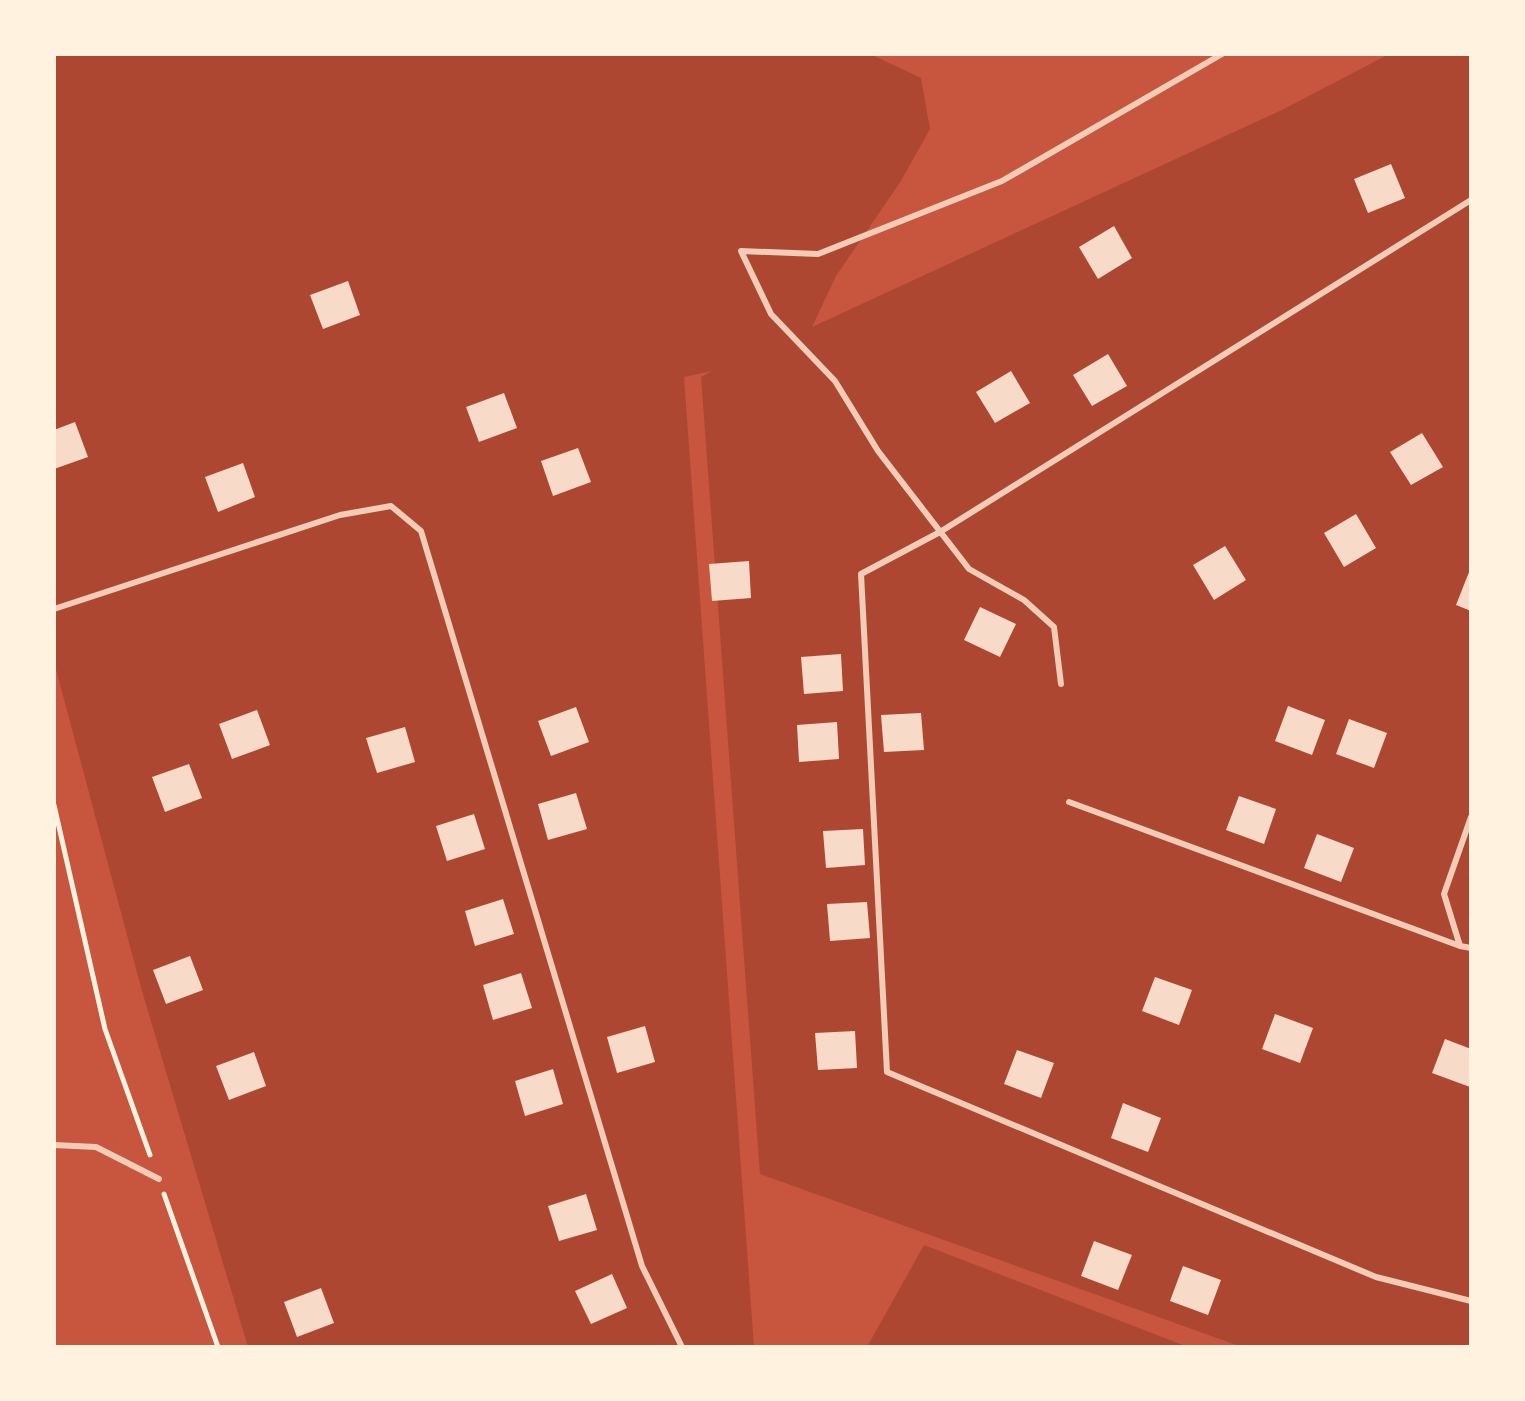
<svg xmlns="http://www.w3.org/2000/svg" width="1525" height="1401" viewBox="0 0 1525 1401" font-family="Manrope,sans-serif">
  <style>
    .green { fill: #ae4732 }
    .building { fill: #f7dbc8 }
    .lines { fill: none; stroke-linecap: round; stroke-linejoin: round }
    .path { stroke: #fff3e0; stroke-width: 5 }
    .service { stroke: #f1ccb7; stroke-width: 6 }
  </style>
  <rect width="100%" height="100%" fill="#c8553d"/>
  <path class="green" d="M54,54H870L921,78L930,129L901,181L836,276L812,327L1284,109L1389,54H1471V1347H1242L760,1174L701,377L712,371L684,377L754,1347H248L142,991L54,662Z
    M924,1245L1188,1347H867Z"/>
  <path class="building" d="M1391,164L1405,198L1368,213L1354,179Z
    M1114,226L1132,258L1098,279L1079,247Z
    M348,281L360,315L323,329L310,295Z
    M1108,354L1127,386L1092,406L1073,375Z
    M1011,371L1030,403L995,423L976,392Z
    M504,393L517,428L479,442L466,407Z
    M75,422L88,457L54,469V430Z
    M1422,433L1443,467L1411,485L1390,452Z
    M578,448L591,482L553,496L541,461Z
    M243,463L255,497L218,512L205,477Z
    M1356,514L1376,548L1344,567L1324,533Z
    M1225,546L1246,580L1214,600L1193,565Z
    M749,561L751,598L712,601L709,564Z
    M1471,567V611L1456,605Z
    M980,607L1016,624L1000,657L964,640Z
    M841,654L843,691L804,694L801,657Z
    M1288,706L1325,720L1312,755L1275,741Z
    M576,707L589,742L551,756L538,721Z
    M257,710L270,745L232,759L219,724Z
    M921,713L924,750L884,752L881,715Z
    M1349,719L1387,733L1374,768L1336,754Z
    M837,722L839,759L799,762L797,725Z
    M405,727L415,762L377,773L366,738Z
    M189,764L202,798L165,812L152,777Z
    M576,793L587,829L548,840L538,804Z
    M1239,796L1276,809L1264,844L1226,830Z
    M474,814L485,849L447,861L436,826Z
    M863,829L865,865L826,868L823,831Z
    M1317,834L1354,848L1341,882L1304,868Z
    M503,899L514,934L475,946L465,911Z
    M867,902L870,938L830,941L827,904Z
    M190,956L203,990L166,1004L153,970Z
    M521,973L532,1008L493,1020L483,985Z
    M1155,977L1192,990L1179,1025L1142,1011Z
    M1275,1014L1313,1028L1300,1063L1262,1049Z
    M645,1026L655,1062L617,1073L607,1037Z
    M855,1031L857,1068L818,1070L815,1033Z
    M1445,1039L1471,1049L1470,1087L1432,1073Z
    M1017,1050L1054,1063L1041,1098L1004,1084Z
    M254,1052L266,1086L229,1100L216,1066Z
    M553,1069L563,1104L525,1116L515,1081Z
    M1123,1103L1161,1118L1148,1152L1111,1138Z
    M586,1194L597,1230L559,1241L548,1206Z
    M1094,1241L1132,1255L1118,1290L1081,1276Z
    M1183,1266L1221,1280L1208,1315L1170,1301Z
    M612,1274L627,1308L591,1324L575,1291Z
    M321,1288L334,1323L297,1337L284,1302Z"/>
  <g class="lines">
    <path class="path" d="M54,805L105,1029L150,1155
      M164,1194L218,1347"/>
    <path class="service" d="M1471,200L940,532L861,574L887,1072L1376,1277L1471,1301
      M54,609L340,515L391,506L421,531L642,1266L682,1347
      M1061,684L1054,627L1024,600L969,569L878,451L835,381L771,314L741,251L818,254L1002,181L1222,54
      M1069,802L1460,946
      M1471,817L1444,894L1460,946L1471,948
      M54,1145L96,1147L159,1179"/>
  </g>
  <rect width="1525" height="1401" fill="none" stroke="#fff3e0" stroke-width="112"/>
</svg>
